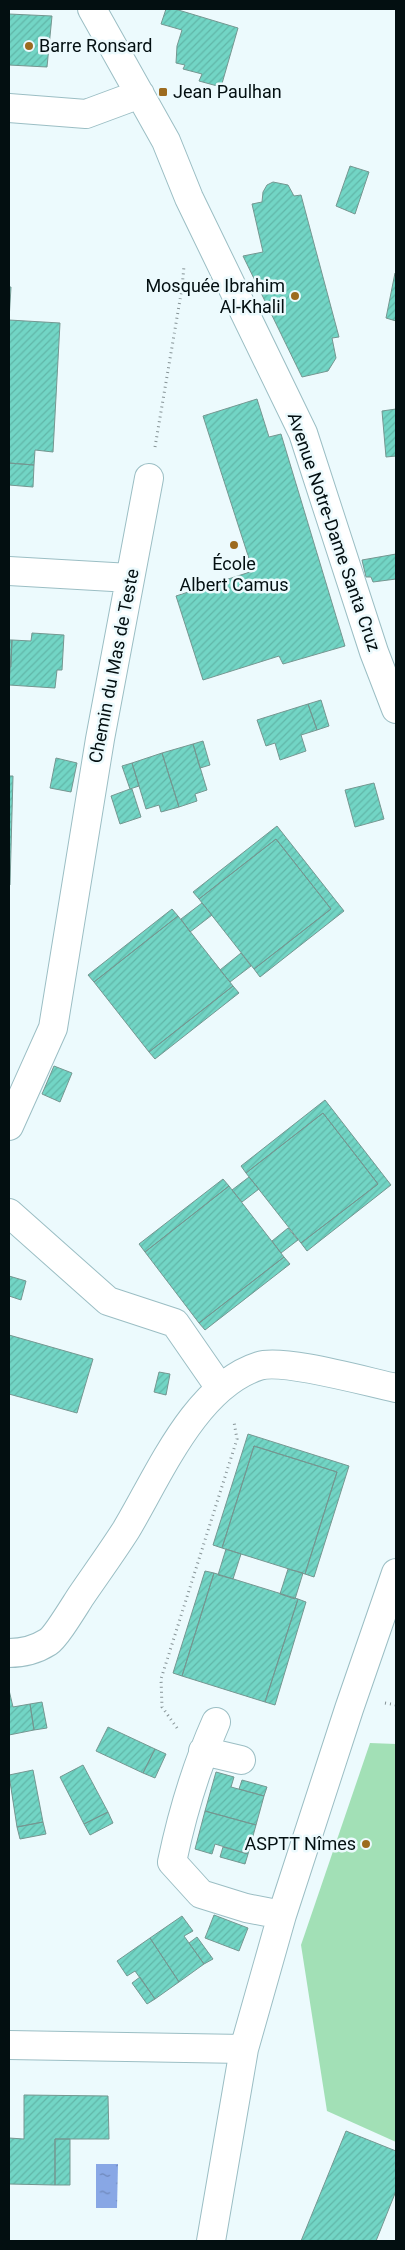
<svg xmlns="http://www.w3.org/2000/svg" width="405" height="2250" viewBox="0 0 405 2250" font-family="Roboto,sans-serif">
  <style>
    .pitch { fill: #a2e0b6 }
    .water { fill: url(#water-ripples) }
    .building { fill: url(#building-hatch); stroke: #759791 }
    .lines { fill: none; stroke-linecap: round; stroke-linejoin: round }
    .minor-casing { stroke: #9bbec4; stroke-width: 30 }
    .path { stroke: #869396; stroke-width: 3; stroke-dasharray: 1 4; stroke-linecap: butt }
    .minor { stroke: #fff; stroke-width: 28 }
    .poi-dot { fill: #9c6b1f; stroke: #ecfafd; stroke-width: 2 }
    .labels { text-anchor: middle; stroke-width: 5; stroke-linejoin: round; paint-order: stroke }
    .poi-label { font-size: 18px; fill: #030f11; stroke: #ecfafd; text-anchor: start }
    .street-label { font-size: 18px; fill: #030f11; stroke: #ecfafd }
  </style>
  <defs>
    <pattern id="water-ripples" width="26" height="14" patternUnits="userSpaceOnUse" patternTransform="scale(1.25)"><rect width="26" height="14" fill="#88a7e5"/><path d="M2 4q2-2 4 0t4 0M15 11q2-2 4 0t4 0" fill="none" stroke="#6d86b8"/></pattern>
    <pattern id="building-hatch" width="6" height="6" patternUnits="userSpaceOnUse" patternTransform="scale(1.25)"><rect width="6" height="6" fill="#72d5c5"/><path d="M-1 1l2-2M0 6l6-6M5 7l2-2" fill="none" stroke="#61b6a8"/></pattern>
  </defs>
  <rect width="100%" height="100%" fill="#ecfafd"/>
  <path class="pitch" d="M370,1743L396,1744V2142L327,2111L301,1945Z"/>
  <path class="water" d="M96,2164H118L117,2208H96Z"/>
  <path class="building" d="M166,9H175L238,28L221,87L199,81L202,74L183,69L185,65L176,63L177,46L182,30L161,24Z
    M9,14L52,16L47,67L9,65Z
    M350,166L369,172L355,214L336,206Z
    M273,182L288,185L294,196L301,195L339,337L332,338L336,358L328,371L302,377L243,256L263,252L252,204L262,202L263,192L267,185Z
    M395,273L396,274V321L386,318Z
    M9,287H11L9,320L60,323L53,452L35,450L34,465L9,463Z
    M257,399L269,437L281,434L345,646L283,664L279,656L203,680L176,596L253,571L203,416Z
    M396,409V456L386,457L382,411Z
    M9,463L34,465L33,487L9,485Z
    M396,554V579L373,582L371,577H366L362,560Z
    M32,633L64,635L62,670H57L55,688L9,685L12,640L31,641Z
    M9,640H12L11,667H9Z
    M321,700L329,726L317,730L308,704Z
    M308,704L317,730L301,735L306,751L280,760L275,743L266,746L257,720Z
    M203,741L210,765L200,768L193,744Z
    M193,744L207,790L195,794L197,801L179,807L162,753Z
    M162,753L179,807L161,812L159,805L146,809L132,763Z
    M56,758L77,763L71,792L50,788Z
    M132,763L139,786L130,789L122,766Z
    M9,776H13L10,885H9Z
    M374,783L384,819L355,827L345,790Z
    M130,789H132L141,817L120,824L111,796Z
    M277,826L344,911L260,977L254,969L331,909L276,839L199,899L193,892Z
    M276,839L331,909L254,969L199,899Z
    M202,903L212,915L190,932L181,919Z
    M172,909L178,916L94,982L88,975Z
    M178,916L233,986L149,1052L94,982Z
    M241,953L251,966L230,982L220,970Z
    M233,986L239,993L155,1059L149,1052Z
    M54,1066L72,1073L60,1102L42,1094Z
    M325,1100L391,1185L307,1251L301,1243L378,1184L323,1113L246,1173L241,1166Z
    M323,1113L378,1184L301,1243L246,1173Z
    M249,1177L259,1189L242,1202L232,1190Z
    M223,1179L229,1186L145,1252L139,1244Z
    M229,1186L284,1257L199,1323L145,1252Z
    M288,1228L298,1240L281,1253L272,1241Z
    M284,1257L290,1264L205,1330L199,1323Z
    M9,1276L26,1281L21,1300L9,1296Z
    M9,1335L93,1359L77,1413L9,1394Z
    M159,1372L170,1374L166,1395L154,1392Z
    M248,1434L349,1466L314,1577L305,1574L337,1472L254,1446L222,1548L213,1545Z
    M254,1446L337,1472L305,1574L222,1548Z
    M226,1549L241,1554L233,1579L218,1575Z
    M288,1569L303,1573L295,1599L280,1594Z
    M205,1571L214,1573L182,1676L173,1673Z
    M214,1573L298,1599L265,1702L182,1676Z
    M298,1599L306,1602L275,1705L265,1702Z
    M9,1690L13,1707L30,1704L34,1730L9,1735Z
    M42,1702L47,1728L34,1730L30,1704Z
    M108,1727L155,1749L143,1773L96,1751Z
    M155,1749L166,1754L155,1778L143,1773Z
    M83,1765L108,1812L84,1824L60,1777Z
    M33,1770L43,1822L17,1827L9,1775Z
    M216,1772L234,1777L231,1787L264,1796L256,1825L205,1811Z
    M242,1780L267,1787L264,1796L239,1789Z
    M205,1811L256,1825L248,1854L215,1844L212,1854L195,1849Z
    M108,1812L113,1823L90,1835L84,1824Z
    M43,1822L46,1834L20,1839L17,1827Z
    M223,1847L248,1854L245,1864L220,1857Z
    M214,1915L248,1928L239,1951L205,1938Z
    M182,1916L193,1931L184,1936L204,1964L179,1982L150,1938Z
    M197,1937L213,1959L204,1964L189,1943Z
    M150,1938L179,1982L155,1999L135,1971L127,1976L117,1961Z
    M140,1977L155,1999L147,2004L132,1983Z
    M24,2095L108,2096L109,2139H55V2185L9,2184V2138L24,2139Z
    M346,2131L396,2151V2191L376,2241H301Z
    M55,2139H70V2185H55Z"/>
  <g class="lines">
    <defs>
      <path id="minor" d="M92,9L166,141L189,198L303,433L374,652L396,709
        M9,108L86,114L140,94
        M9,571L130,578
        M9,1126L53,1028L100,739L149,478
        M9,1213L108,1301L175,1323L220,1388
        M9,1653C22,1653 37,1649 48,1642C56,1637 75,1605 81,1596C96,1574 112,1552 126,1530C158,1477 195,1386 259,1366C283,1358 367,1382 396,1388
        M216,1722C196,1767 182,1814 172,1862L201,1894L246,1908L282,1915
        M203,1751L241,1760
        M9,2045L244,2049
        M211,2241L244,2049L282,1915L349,1709L396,1573"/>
    </defs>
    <use href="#minor" class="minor-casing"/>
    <path class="path" d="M155,447L182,288L184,266
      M385,1703L396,1705
      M177,1728L162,1707L161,1679L237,1439L234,1422"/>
    <use href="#minor" class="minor"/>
  </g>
  <g class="poi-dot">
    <circle cx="29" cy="46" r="5"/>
    <rect x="158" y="87" width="10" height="10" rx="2.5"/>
    <circle cx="295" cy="296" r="5"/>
    <circle cx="234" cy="545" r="5"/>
    <circle cx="366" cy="1844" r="5"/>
  </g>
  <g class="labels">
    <g class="poi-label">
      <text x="39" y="52">Barre Ronsard</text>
      <text x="173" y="98">Jean Paulhan</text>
      <text x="285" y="292" text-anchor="end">Mosquée Ibrahim<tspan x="285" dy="21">Al-Khalil</tspan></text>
      <text x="234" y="570" text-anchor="middle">École<tspan x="234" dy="21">Albert Camus</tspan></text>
      <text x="356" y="1850" text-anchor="end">ASPTT Nîmes</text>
    </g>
    <g class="street-label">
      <text transform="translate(334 532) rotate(71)" y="6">Avenue Notre-Dame Santa Cruz</text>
      <text transform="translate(114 666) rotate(-79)" y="6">Chemin du Mas de Teste</text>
    </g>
  </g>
  <rect width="405" height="2250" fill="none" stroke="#030f11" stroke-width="20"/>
</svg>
